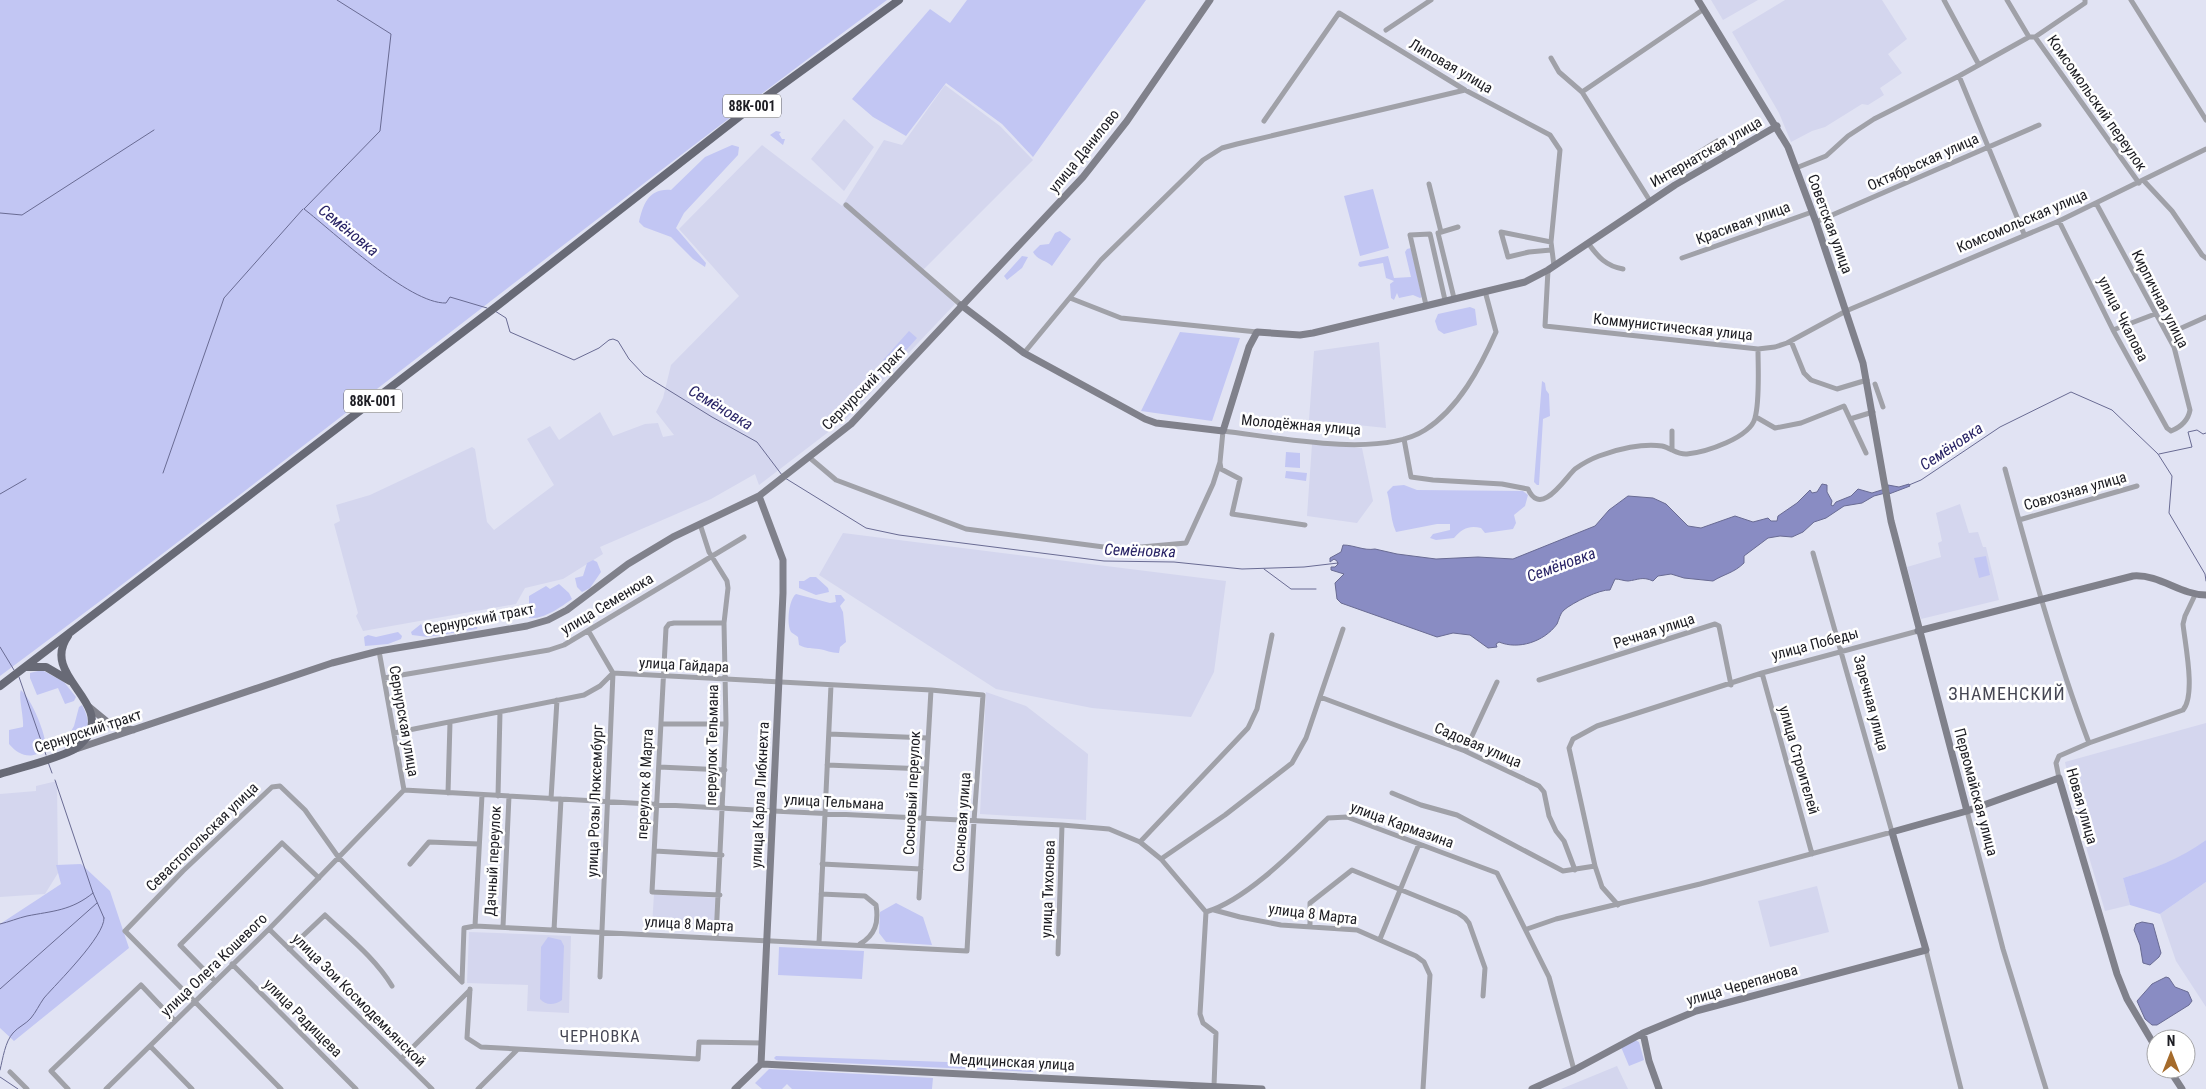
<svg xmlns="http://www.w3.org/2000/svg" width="2206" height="1089" viewBox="0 0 2206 1089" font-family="'Roboto Condensed',sans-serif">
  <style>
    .built { fill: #d4d6ee }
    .green { fill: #c2c6f3 }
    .water { fill: #898cc3; stroke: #696b93 }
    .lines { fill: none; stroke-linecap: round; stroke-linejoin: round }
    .stream { stroke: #696b93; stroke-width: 1 }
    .street { stroke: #a0a1a8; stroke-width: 5 }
    .secondary { stroke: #80818b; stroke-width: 7 }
    .primary { stroke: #686a76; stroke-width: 8 }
    .labels { text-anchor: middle; stroke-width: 5; stroke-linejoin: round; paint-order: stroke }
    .shield { fill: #fff; stroke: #616165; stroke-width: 1 }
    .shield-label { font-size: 14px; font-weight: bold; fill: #1d1d23 }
    .street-label { font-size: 15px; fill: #1d1d23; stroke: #fff }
    .water-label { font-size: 16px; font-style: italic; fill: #292466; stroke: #fff }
    .neighbourhood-label { font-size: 16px; letter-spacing: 1px; fill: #464754; stroke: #fff }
    .quarter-label { font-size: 18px; letter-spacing: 1px; fill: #464754; stroke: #fff }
  </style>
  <rect width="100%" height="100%" fill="#e1e3f3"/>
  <path class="built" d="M1711,0H1758L1723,20Z
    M1785,0H1882L1907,39L1888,54L1902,73L1880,88L1884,95L1868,105L1862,104L1825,127L1812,131L1791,142L1779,113L1732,32Z
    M945,85L1000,126L1033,160L923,270L955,304L848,417L759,485L755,474L711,499L600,547L603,554L563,579L525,588L516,604L363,631L356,616L358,613L334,524L340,521L336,505L370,495L472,447L475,449L487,522L494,530L554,485L527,439L550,426L559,440L600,412L613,436L645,424L658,423L663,437L674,435L656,412L663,398L671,365L739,296L679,229L762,145L842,206L884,140L902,145Z
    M844,119L874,147L844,191L811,159Z
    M1379,342L1386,428L1309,420L1314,351Z
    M1312,444L1362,448L1373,501L1357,523L1307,516Z
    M1960,504L1969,533L1978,532L1983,547H1986L1999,600L1921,619L1907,567L1941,557L1938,543L1942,541L1936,513Z
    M843,533L1226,581L1214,672L1191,717L1092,708L996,689L819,575Z
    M986,692L1026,706L1088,754L1086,820L980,814Z
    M2206,723V840L2187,854L2149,870L2123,878L2130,905L2105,911L2075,810L2065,762Z
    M57,781L58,873L45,894L0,897V794L36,791V786Z
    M2206,882V1007L2176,961L2160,914Z
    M1817,886L1829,932L1770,947L1758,901Z
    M654,894L717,898L715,930L652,926Z
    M469,932L571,936L569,1013L527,1011L528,985L467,983Z
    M1617,1066L1628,1089H1561Z"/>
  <path class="green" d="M0,0H887C588,221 299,454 0,676Z
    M967,0H1146L1033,157L1002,124L946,83L906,136L873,117L852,99L930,9L950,23Z
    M776,131L781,132L779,134L782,139H785L783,145L770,135Z
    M732,145L739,147L738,155L684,213L676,228L706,263L705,267L693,259L671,237L644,227L639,222C643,204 649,188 671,190L705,157Z
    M1373,189L1389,248L1360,256L1344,196Z
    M1060,231L1071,239L1052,266C1046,260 1038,261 1033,252L1040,245L1049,244L1055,233Z
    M1411,248L1422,297L1420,298L1413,295L1399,298L1397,293L1394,300L1391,298L1390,284L1394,281L1386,278L1383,263L1360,267L1358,265L1359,262L1388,256L1394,278L1411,277L1405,252L1407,249Z
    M1022,256L1028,257L1022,268L1007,280L1004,276Z
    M1470,307L1475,309L1477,325L1444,334L1438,330L1435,321L1438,314Z
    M909,331L917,338L891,367L883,360Z
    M1180,332L1240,338L1212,421L1141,411Z
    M1542,381L1545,383L1546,390L1549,394L1550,416L1543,419L1539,485H1537L1534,482Z
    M1286,452L1300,453V468L1285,467Z
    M1286,471L1307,473L1306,481L1285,478Z
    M1404,485L1417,490L1523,491L1528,495L1525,506L1514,515L1516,523L1513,529L1485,533L1481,528C1470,525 1462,528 1454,538L1436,540L1430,538L1433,534L1450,530V524H1437L1396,532C1390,519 1391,505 1387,492L1393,486Z
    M1986,556L1990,575L1979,578L1974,558Z
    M593,560L597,562L601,572L590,588L582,592L577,587L575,578L583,576L587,563Z
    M810,577H816L828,588L829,592L816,595L799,588V581H804Z
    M559,584L569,593L572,599C561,607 543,620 529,618V596L546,586L550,589Z
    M796,594L830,603L836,602L835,595H841L845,600L840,606L843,612L846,642L840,647L839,653C831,653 826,650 819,649C811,648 807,649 799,645L798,637C796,635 793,634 791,632C786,624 789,599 796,594Z
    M464,620H472L478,624L477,629L428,637L412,635L411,632L421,624L424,629C435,628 456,625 464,620Z
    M398,632L402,636L401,639L388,644L365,646L364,637L368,635L376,637Z
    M42,670L64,682L76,697L74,701L65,704L58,688L37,695L30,678V673Z
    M21,690C32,700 46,734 46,748C33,760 20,757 9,744V730L23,727C24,717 18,696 21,690Z
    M82,705C94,727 87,738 65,749L63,745L74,726L79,707Z
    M2206,840V882L2160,914L2130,905L2123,878C2153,869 2180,859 2206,840Z
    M81,864L110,891L129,948L14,1041L0,1028V924L61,884L56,865Z
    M896,903L923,917L932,945L886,942L879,933L880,912Z
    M548,937L561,940L564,946L562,1000C555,1005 546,1006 540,999L541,947Z
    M779,947L864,951L862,979L778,975Z
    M1635,1040L1639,1042L1644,1060L1629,1066L1621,1047Z
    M776,1056L1032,1065L1034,1068L1033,1072L776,1060L774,1058Z
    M769,1069L933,1078L932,1089H792L787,1084L782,1089H762L755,1083Z"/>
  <path class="water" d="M1822,484L1827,485V492L1832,501L1831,505L1833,506L1836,502L1851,496L1858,489L1872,493L1888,488V485L1899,487L1909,484L1910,486L1889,494V492L1874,496L1862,503L1844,506L1826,518L1814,522L1803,532L1792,537L1780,536L1768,538L1744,556V563C1734,573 1724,574 1713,581L1684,578L1671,574L1658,576L1653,581C1642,576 1638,580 1628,581C1624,581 1620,579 1615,579L1610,590C1600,589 1572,603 1564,610C1560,613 1559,620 1557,624C1544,642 1518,650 1499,642L1496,644L1497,647L1488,648L1470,635L1453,633L1437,637L1341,603L1337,599L1335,583L1344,574L1331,570V567H1335L1338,564L1337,561L1334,559L1330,562V558L1341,552L1343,545C1354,545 1364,551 1375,549L1397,554L1436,559L1478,557L1513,559L1595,526L1609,510L1628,496L1653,498L1666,504L1688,526L1701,528L1735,516L1753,522L1768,518L1771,521H1777L1778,516L1797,503L1810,490L1812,493L1817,492Z
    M2142,922L2153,924L2161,953L2159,957L2150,965L2143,963L2140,945L2134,930L2136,924Z
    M2166,977L2169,978L2175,987L2188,992L2192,1001L2189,1005L2157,1025H2152L2145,1019L2137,1001L2152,984Z"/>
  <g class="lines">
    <path class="stream" d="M337,0L391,34L380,131L304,209C334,232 409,304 446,303L450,297L487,308
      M0,213L22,215L154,130
      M495,311L506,318L510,332L574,360L599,348L609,340L613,339L618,341L629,359L644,375L712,417L757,442L782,475
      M2159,454L2192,447L2188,432L2197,430L2203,434L2206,433
      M163,473L224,298L303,209
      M785,478L866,528L899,535L1104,561L1174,562L1242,569L1304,567L1338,563
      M1909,485L1921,480L2000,427L2071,392L2112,410L2158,454L2172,476L2169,513L2205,574L2206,581
      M0,494L26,479
      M1264,569L1291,589H1316
      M0,647L14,670
      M19,677L46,755
      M48,762L52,773
      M55,780L93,893L104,918
      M0,924C9,922 18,918 27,916C52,911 71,911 93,893
      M0,989L97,903
      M0,1070C3,1058 5,1042 13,1033C18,1027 26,1024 31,1018C36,1012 39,1005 44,998C57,983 105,936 104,918
      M0,1077L18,1089"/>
    <path class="street" d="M1944,0L1979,65
      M2007,0L2029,37
      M2131,0L2206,120
      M1386,30L1431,0
      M2035,37L2139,183
      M1551,58L1559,72L1582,92L1650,201
      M1959,76L2024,234
      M1582,92L1704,9
      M1264,121L1339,13L1465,90L1550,135L1560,150L1551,242L1554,266
      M1698,153L1706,167
      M1690,158L1717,141L1726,155
      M1796,168L1826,156L1848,136L1874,119L1959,76L2029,37H2035L2085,3V0
      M2144,181L2172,211L2202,255L2206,258
      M1429,184L1441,232
      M846,205L961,305
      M2059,221L2113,330L2167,428L2171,431C2181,427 2188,421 2190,410L2174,347L2096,203
      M1816,222L2039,125
      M1438,233L1454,298
      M1438,233L1458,227
      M1551,242L1501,232L1508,257L1529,252L1551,250
      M1588,243C1598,257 1606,266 1623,269
      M1682,258L1812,212
      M1548,270L1545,326L1758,349L1775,347L1787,343L1846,311L2059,221L2206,149
      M1070,298L1121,318L1257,332
      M1426,305L1410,235L1430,234L1445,300
      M2113,330L2155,314
      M2168,334L2206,317
      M1791,341L1804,373L1811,380L1837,389L1867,380
      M1024,353L1101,260L1203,160L1222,148L1237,144L1465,90
      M1875,384L1883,407
      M1756,417L1775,428L1801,423L1844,406L1866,453
      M1850,419L1873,412
      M1672,431V450
      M1404,439L1411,477L1433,480L1502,484L1528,489C1541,518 1565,478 1575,469C1582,464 1591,459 1599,456C1617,449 1643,443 1662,446C1671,448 1678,455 1687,454C1706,452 1750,438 1755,418C1760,400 1758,368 1758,349
      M810,458L836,480L966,529L1119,549L1186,543L1213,484L1220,462L1223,431C1276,437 1380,459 1425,430C1459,408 1480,368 1496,332L1485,291
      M1220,463L1221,469L1240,479L1232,514L1305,525
      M2005,469C2030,561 2055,653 2089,743
      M2019,520L2137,486
      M700,524L709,552L727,581L728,588L724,623L726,724L716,938
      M589,632L613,673L600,977
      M1762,673L1812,854
      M384,678L549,650L564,645L744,537
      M1539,680L1715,624L1719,626L1731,685
      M1320,697L1465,751L1539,786L1544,792L1549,816L1556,831L1564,841L1575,870
      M661,724H726
      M394,733L584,695L600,686L613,673L931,690L983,695L974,821L967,951L475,926L464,928L462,982
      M829,734L928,738
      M1465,751L1497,682
      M827,765L926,769
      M659,767L725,770
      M2059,778L2056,763L2059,756L2089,743L2183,710C2196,695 2185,644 2183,624L2185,616L2195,595
      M404,790L773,811L1062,825L1109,829L1140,842L1161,859L1206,912L1200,1014L1203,1023L1216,1033L1214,1086
      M448,793L450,722
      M1392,793L1421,805L1457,815L1563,871L1595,866
      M498,796L500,712
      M551,799L557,700
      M1967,811L2003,949L2046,1089
      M1140,842L1248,728L1257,709L1272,635
      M655,851L722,855
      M1161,859L1225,815L1292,763L1306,738L1343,629
      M410,864L429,842L479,844
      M822,864L921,869
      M821,894L865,896L876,905C879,923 875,935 860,944
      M720,895L652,892L666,628L669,624L674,623H724
      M919,898L931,690
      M1618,905L1602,887L1595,866L1569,748L1573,739L1597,726L1762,673L1918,631
      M1214,910L1240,917L1281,925L1357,930L1416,956L1424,962L1430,975L1423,1089
      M1206,912C1247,900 1298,847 1328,818L1347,817L1497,873L1549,977L1574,1070
      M475,926L482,795
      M503,927L509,796
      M1310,927V903L1352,870L1458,913L1465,918L1469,923L1485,968L1483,996
      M269,929L432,1089
      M1527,929L1556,919L1700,884L1892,832L1813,553
      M554,930L561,799
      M1380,939L1419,844
      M819,943L831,685
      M289,949L325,915C348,937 375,958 392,986
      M1926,950L1961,1089
      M1058,954L1062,825
      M232,964L356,1089
      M215,981L180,945L282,843L319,878
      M470,989L467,1038L481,1047L698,1059L699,1042L762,1043
      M150,1046L192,1089
      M401,1059L470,990
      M10,1072L27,1089
      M68,1089L51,1071L141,985L175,1021
      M106,1089L269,929L404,790L379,651
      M281,1089L125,931L183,871L272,787L280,786L305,810L339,858L462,982
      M478,1089L517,1050"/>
    <path class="secondary" d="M1698,0L1788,147L1816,222L1863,363L1891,521L1967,811
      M961,305L1024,353L1145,419L1156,423L1223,431L1249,347L1257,332L1300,335L1313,333L1525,282L1548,270L1675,185L1777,126
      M1918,631L2133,576C2160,574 2180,595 2206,595
      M88,706L111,725L133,730
      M76,749L332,663L379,651L527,626L548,620L567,610L628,564L673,537L759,496L851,424L1083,177L1127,121L1210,0
      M1643,1033L1649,1061L1659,1089
      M761,1064L1262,1089
      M2169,1069L2182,1089
      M735,1089L761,1064L783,593V560L759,496
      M1532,1089L1574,1070L1643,1033L1696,1011L1926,950L1892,832L1967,811L2059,778L2117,974L2127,999L2156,1048"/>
    <path class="primary" d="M26,667H46L70,681
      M0,686L497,306L749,109L899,0
      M0,774C22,767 53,760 73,750C79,747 83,742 87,737C111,701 40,675 68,636"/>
  </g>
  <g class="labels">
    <g class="shield">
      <rect x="723" y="94.5" width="58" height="23" rx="4"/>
      <rect x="344" y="389.5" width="58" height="23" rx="4"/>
    </g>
    <g class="shield-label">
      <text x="752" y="111">88К-001</text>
      <text x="373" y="406">88К-001</text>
    </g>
    <g class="street-label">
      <text transform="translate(1451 66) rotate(30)" y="5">Липовая улица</text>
      <text transform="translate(2097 103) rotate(55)" y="5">Комсомольский переулок</text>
      <text transform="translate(1084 151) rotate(-51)" y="5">улица Данилово</text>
      <text transform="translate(1706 152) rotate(-30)" y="5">Интернатская улица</text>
      <text transform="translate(1923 162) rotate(-24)" y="5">Октябрьская улица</text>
      <text transform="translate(2022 221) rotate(-23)" y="5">Комсомольская улица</text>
      <text transform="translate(1743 223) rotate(-20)" y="5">Красивая улица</text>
      <text transform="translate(1830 224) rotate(70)" y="5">Советская улица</text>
      <text transform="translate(2160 299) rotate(63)" y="5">Кирпичная улица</text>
      <text transform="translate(2123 319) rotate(63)" y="5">улица Чкалова</text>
      <text transform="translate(1673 327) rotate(6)" y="5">Коммунистическая улица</text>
      <text transform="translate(864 388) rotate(-45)" y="5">Сернурский тракт</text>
      <text transform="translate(1301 425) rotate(5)" y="5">Молодёжная улица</text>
      <text transform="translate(2075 491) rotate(-16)" y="5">Совхозная улица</text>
      <text transform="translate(607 604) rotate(-31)" y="5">улица Семенюка</text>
      <text transform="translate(479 619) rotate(-11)" y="5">Сернурский тракт</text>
      <text transform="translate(1654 631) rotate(-18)" y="5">Речная улица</text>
      <text transform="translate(1815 644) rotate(-15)" y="5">улица Победы</text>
      <text transform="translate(684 665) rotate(3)" y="5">улица Гайдара</text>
      <text transform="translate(1871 703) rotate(75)" y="5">Заречная улица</text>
      <text transform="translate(404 721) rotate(80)" y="5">Сернурская улица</text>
      <text transform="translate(88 731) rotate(-18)" y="5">Сернурский тракт</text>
      <text transform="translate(712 745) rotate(-89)" y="5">переулок Тельмана</text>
      <text transform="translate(1478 745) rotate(23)" y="5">Садовая улица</text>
      <text transform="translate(1799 760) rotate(74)" y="5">улица Строителей</text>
      <text transform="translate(645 784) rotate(-87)" y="5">переулок 8 Марта</text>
      <text transform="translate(1976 792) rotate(75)" y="5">Первомайская улица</text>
      <text transform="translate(912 793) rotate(-87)" y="5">Сосновый переулок</text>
      <text transform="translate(760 795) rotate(-87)" y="5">улица Карла Либкнехта</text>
      <text transform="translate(595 801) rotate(-88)" y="5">улица Розы Люксембург</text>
      <text transform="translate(834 802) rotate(3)" y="5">улица Тельмана</text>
      <text transform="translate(2082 806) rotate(74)" y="5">Новая улица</text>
      <text transform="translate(962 822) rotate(-86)" y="5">Сосновая улица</text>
      <text transform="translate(1402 825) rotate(20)" y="5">улица Кармазина</text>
      <text transform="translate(202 837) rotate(-44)" y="5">Севастопольская улица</text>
      <text transform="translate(493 861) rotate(-87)" y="5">Дачный переулок</text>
      <text transform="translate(1048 889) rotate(-88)" y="5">улица Тихонова</text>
      <text transform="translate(1313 914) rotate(7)" y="5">улица 8 Марта</text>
      <text transform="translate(689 924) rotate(3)" y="5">улица 8 Марта</text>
      <text transform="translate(214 965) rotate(-44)" y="5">улица Олега Кошевого</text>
      <text transform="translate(1742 985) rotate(-16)" y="5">улица Черепанова</text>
      <text transform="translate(359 1000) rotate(45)" y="5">улица Зои Космодемьянской</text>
      <text transform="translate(303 1018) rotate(45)" y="5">улица Радищева</text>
      <text transform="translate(1012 1062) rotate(3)" y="5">Медицинская улица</text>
    </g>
    <g class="water-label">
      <text transform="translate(349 230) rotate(39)" y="6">Семёновка</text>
      <text transform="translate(721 407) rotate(31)" y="6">Семёновка</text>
      <text transform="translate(1951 446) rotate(-34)" y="6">Семёновка</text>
      <text transform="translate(1140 550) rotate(2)" y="6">Семёновка</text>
      <text transform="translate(1561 564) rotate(-20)" y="6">Семёновка</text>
    </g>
    <g class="neighbourhood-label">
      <text x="600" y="1042">ЧЕРНОВКА</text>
    </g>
    <g class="quarter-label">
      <text x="2007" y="700">ЗНАМЕНСКИЙ</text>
    </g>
  </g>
  <g transform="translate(2171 1054)"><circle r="24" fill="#ffffff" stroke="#a5a5a7"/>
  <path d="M0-4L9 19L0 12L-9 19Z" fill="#a56b2b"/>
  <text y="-8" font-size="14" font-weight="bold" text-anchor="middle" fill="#1d1d23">N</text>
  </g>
</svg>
